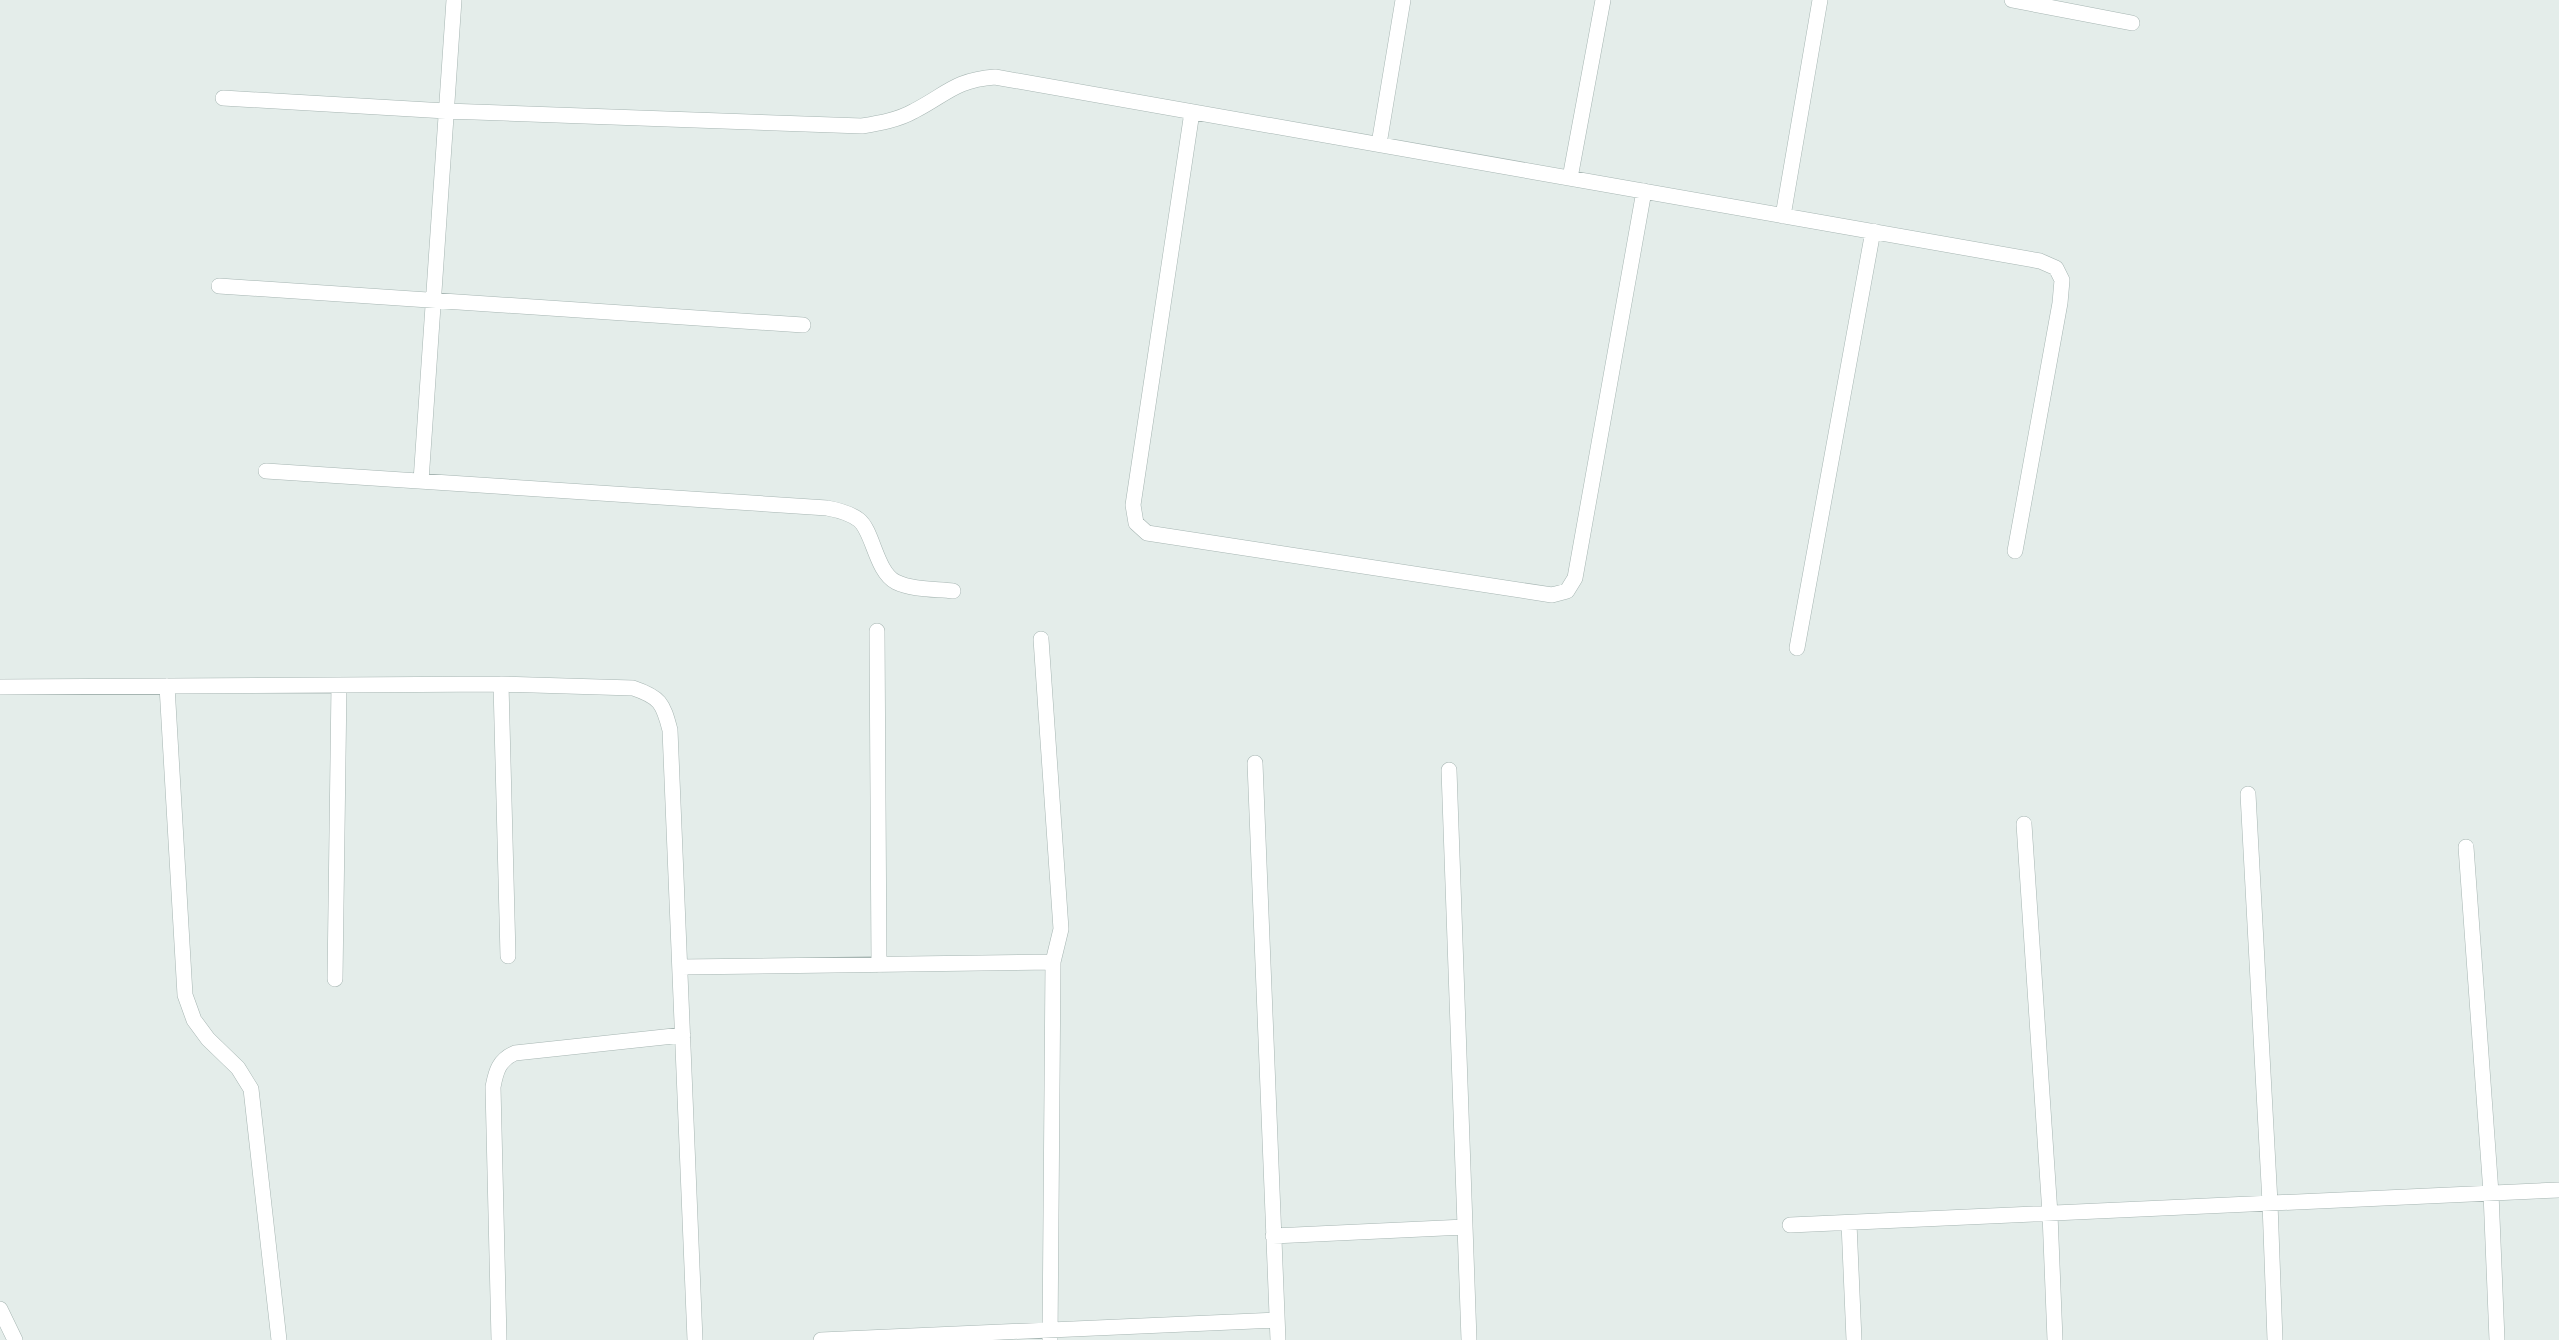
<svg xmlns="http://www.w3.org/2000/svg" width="2559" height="1340" viewBox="0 0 2559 1340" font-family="'Titillium Web',sans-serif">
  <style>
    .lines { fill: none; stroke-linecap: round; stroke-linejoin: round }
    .minor-casing { stroke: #a6b5b2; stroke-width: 16 }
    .minor { stroke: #fff; stroke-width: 15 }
  </style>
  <rect width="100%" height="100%" fill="#e4edea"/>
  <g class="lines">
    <defs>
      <path id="minor" d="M2012,0L2132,23
        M223,98L446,111L862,126C880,123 898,120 914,111C947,94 955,80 995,77L2040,261L2056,268L2062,280L2060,303L2015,551
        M1192,112L1133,505L1136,523L1147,533L1552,595L1567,591L1575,578L1644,191
        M1379,144L1403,0
        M1570,178L1603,0
        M1783,216L1820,0
        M219,286L803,325
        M266,471L827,508C838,510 850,513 859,520C873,531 876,572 896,582C912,590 936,589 953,591
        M421,481L454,0
        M877,631L879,965
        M1041,639L1061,929L1053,962
        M1797,648L1873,231
        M501,684L508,956
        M167,686L185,995L194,1020L208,1039L238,1068L251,1089L279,1340
        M0,687L501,684L633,688C660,697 663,703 670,730L695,1340
        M1255,763L1278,1340
        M1449,770L1469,1340
        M2248,794L2270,1203L2275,1340
        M2024,824L2050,1214L2055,1340
        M2466,847L2491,1193L2497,1340
        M681,967L1053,962L1050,1340
        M335,979L339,685
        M1849,1223L1854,1340
        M1790,1225L2559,1190
        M1273,1236L1465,1227
        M0,1309L15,1340
        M499,1340L493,1087C496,1071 499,1060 515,1053L683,1035
        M821,1340L1277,1320"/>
    </defs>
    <use href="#minor" class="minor-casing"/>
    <use href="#minor" class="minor"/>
  </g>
</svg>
